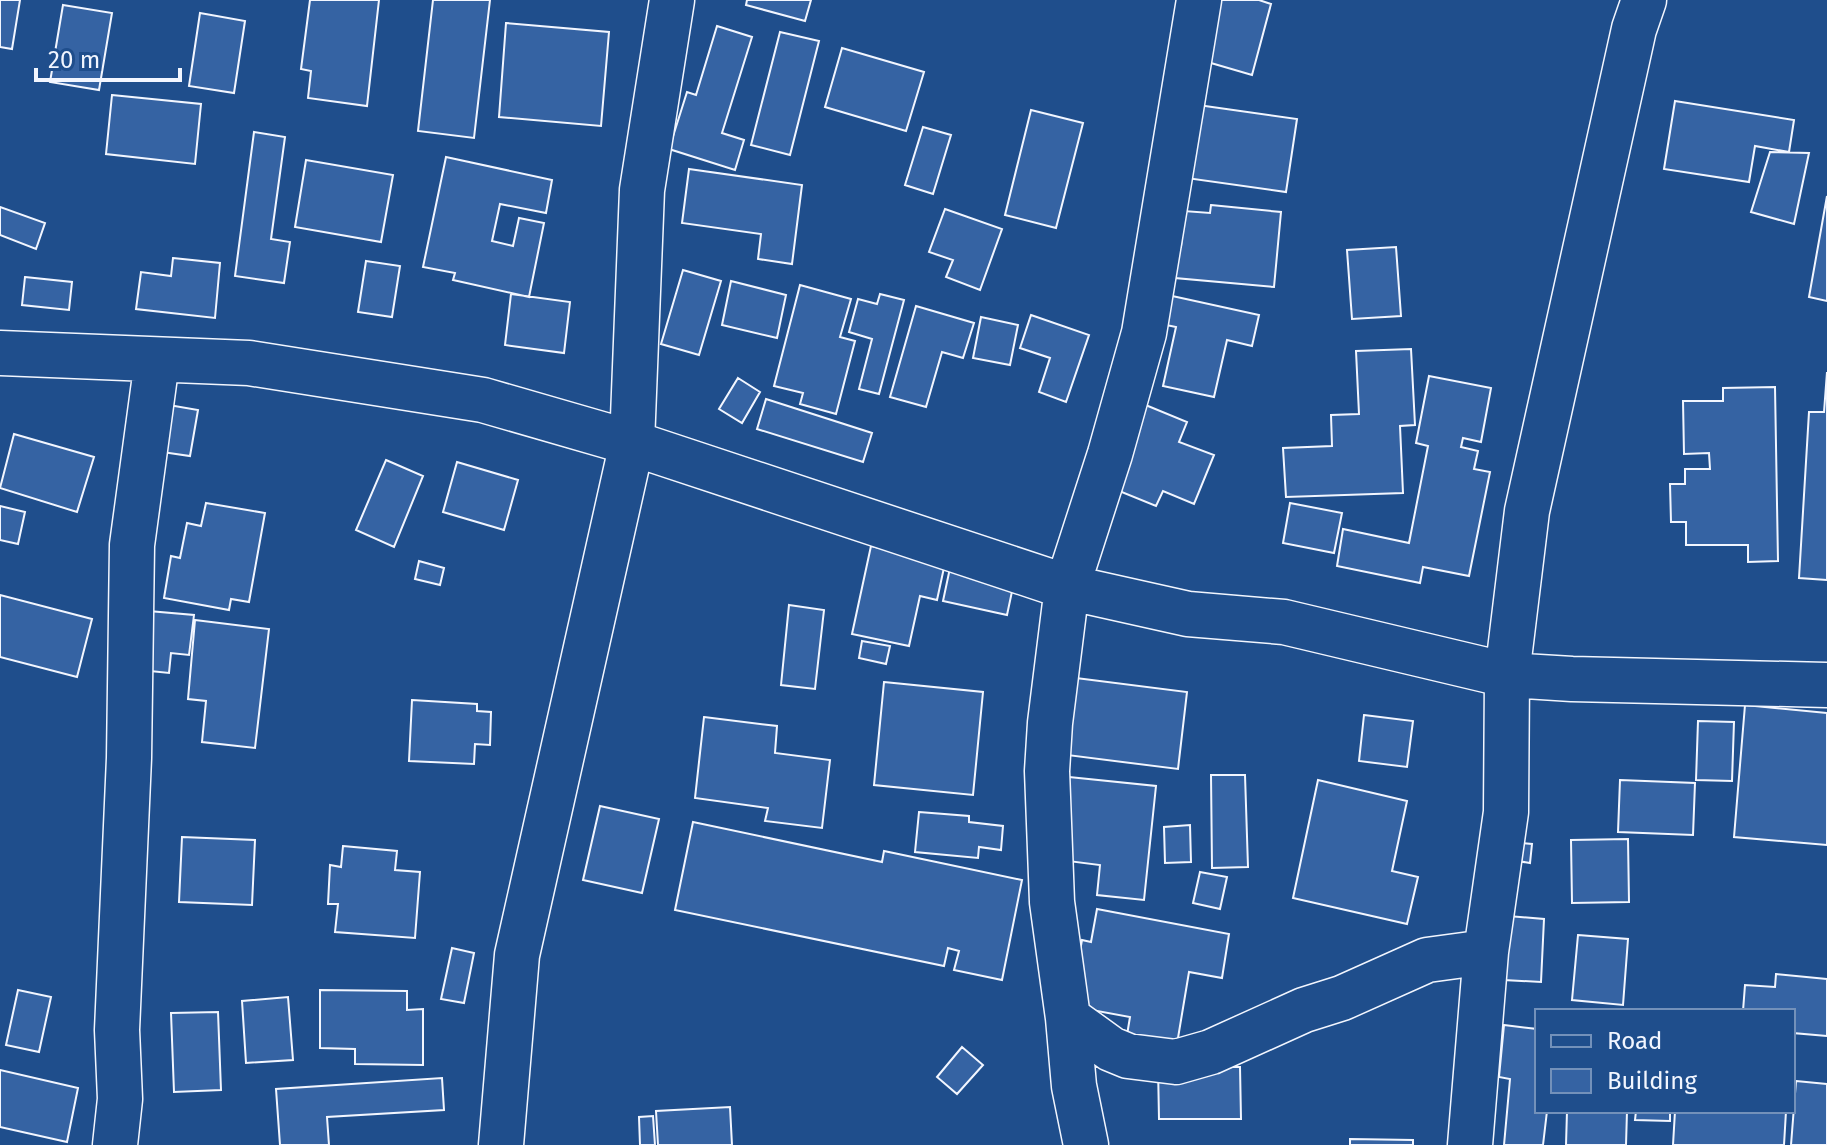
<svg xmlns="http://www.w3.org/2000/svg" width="1827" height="1145" viewBox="0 0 1827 1145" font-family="'Fira Sans',sans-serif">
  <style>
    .building { fill: #3563a3; stroke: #f2f6ff; stroke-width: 2 }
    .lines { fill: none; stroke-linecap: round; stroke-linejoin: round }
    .street-casing { stroke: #f2f6ff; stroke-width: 47 }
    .street { stroke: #1f4e8c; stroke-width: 44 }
  </style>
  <rect width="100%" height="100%" fill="#1f4e8c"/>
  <path class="building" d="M0,0H20L12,49L0,47Z
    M310,0H379L367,106L308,98L311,71L301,69Z
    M433,0H490L474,138L418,131Z
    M747,0H811L805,21L746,5Z
    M1204,0H1259L1271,4L1252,75L1187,56Z
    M63,5L112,13L99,90L50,82Z
    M200,13L245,21L234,93L189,86Z
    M506,23L609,32L601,126L499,117Z
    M717,26L752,37L722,133L744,140L735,170L669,149L687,92L696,95Z
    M780,32L819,41L790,155L751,145Z
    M842,48L924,72L906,131L825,107Z
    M112,95L201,104L195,164L106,154Z
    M1675,101L1794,120L1789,152L1755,146L1749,182L1664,169Z
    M1177,102L1297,119L1286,192L1165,175Z
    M1031,110L1083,123L1056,228L1005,215Z
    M923,127L951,135L933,194L905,185Z
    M254,132L285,137L271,239L290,242L284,283L235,276Z
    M1770,152L1809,153L1794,224L1751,212Z
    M446,157L552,180L546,213L500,204L492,241L513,246L519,218L544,223L529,297L453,280L455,273L423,267Z
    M306,160L393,175L381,242L295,227Z
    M689,169L802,185L792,264L758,259L761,234L682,223Z
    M1827,196V301L1809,297Z
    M1211,205L1281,212L1274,287L1164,277L1167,246L1181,247L1184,211L1210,213Z
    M0,207L45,223L36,249L0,235Z
    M945,209L1002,229L980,290L946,277L953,260L929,252Z
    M1396,247L1401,316L1352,319L1347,250Z
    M173,258L220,263L215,318L136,309L141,272L171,276Z
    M366,261L400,266L392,317L358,312Z
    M683,270L721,281L699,355L661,344Z
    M25,277L72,282L69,310L22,305Z
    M731,281L786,295L777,338L722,325Z
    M800,285L851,299L840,337L855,341L836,414L800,404L803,393L774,386Z
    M1154,292L1259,315L1252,346L1227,340L1214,397L1163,386L1176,327L1147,321Z
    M511,294L570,302L564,353L505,345Z
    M880,294L904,300L879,394L859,389L872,339L849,332L858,299L877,304Z
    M916,306L974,323L963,358L942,352L926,407L890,397Z
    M1031,315L1089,335L1066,402L1039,392L1050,358L1020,348Z
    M981,317L1018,325L1010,365L973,358Z
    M1411,349L1415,425L1400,426L1403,493L1286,497L1283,448L1332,446L1331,415L1359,414L1356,351Z
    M1827,372V580L1799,578L1809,412H1824Z
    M1429,376L1491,388L1481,442L1463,438L1461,447L1478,451L1474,469L1490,472L1469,576L1423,567L1420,583L1337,566L1343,529L1409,543L1428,446L1416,443Z
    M738,378L760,392L742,423L719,409Z
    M1775,387L1778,561L1748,562V545H1686V522H1671L1670,484H1685V469H1710L1709,453L1684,454L1683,401H1723V388Z
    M766,399L872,433L863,462L757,429Z
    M1131,399L1187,422L1179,442L1214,455L1194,504L1163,491L1156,506L1097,482Z
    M163,404L198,410L190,456L155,451Z
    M14,434L94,457L77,512L0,488Z
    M386,460L423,476L394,547L356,530Z
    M457,462L518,480L504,530L443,512Z
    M206,503L265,513L249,602L231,599L229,610L164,598L171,556L180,558L187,523L201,526Z
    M1290,503L1342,513L1334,553L1283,543Z
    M0,506L25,512L18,544L0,540Z
    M871,546L945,563L937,600L920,596L909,646L852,634Z
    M419,561L444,568L440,585L415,579Z
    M950,568L1014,582L1007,615L943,601Z
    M0,595L92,619L77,677L0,657Z
    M789,605L824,610L815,689L781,685Z
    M137,610L194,615L189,655L171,653L169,673L131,669Z
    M195,620L269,629L255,748L202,742L206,701L188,699Z
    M862,641L890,646L886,664L859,658Z
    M1076,678L1187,692L1178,769L1067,755Z
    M884,682L983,692L973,795L874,785Z
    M412,700L477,704V711L491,712L490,745L475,744L474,764L409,761Z
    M1745,705L1827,713V845L1734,837Z
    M1364,715L1413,721L1407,767L1359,761Z
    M704,717L777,726L775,753L830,760L822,828L765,821L768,808L695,798Z
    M1698,721L1734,722L1732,781L1696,780Z
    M1211,775H1245L1248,867L1212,868Z
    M1069,777L1156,786L1144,900L1097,895L1100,865L1060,860Z
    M1318,780L1407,801L1392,871L1418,877L1407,924L1293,898Z
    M1620,780L1695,783L1693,835L1618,832Z
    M600,806L659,819L642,893L583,880Z
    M919,812L969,816V822L1003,826L1001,850L979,847L978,858L915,852Z
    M693,822L882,862L884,851L1022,880L1002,980L954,970L959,951L948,948L944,966L675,910Z
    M1190,825L1191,862L1165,863L1164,827Z
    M182,837L255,840L252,905L179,902Z
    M1628,839L1629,902L1572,903L1571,840Z
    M1513,842L1532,844L1530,863L1511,860Z
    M343,846L397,851L395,870L420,872L415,938L335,932L338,904H328L330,865L341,867Z
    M1200,872L1227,877L1220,909L1193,903Z
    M1097,909L1229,934L1222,978L1189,972L1177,1044L1127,1035L1130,1017L1070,1006L1082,940L1091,942Z
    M1508,916L1544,919L1541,982L1504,980Z
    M1578,935L1628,939L1623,1005L1572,1000Z
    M452,948L474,953L464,1003L441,999Z
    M1776,974L1827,979V1036L1793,1033V1011H1743L1745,985L1775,987Z
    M18,990L51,997L39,1052L6,1045Z
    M320,990L407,991V1010L423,1009V1065L355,1064V1049L320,1048Z
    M288,997L293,1060L246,1063L242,1001Z
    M218,1012L221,1090L174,1092L171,1013Z
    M1504,1025L1537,1029V1111H1547L1543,1145H1504L1510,1079L1499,1077Z
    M962,1047L983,1065L957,1094L937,1077Z
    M1158,1067H1240L1241,1119H1159Z
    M0,1070L78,1088L67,1142L0,1127Z
    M442,1078L444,1110L327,1117L329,1145H280L276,1089Z
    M1796,1081L1827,1084V1145H1791Z
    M730,1107L732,1145H658L656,1111Z
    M1567,1111H1627L1626,1145H1566Z
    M1636,1111H1670V1121L1635,1120Z
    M1675,1111H1786L1784,1145H1673Z
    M653,1116L655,1145H640L639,1117Z
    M1350,1139L1413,1140V1145H1350Z"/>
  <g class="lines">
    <defs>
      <path id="street" d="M0,353L249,363L483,400L632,443L1067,587L1188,614L1284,622L1507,675L1572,679L1827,685
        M1068,1018L1111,1049L1128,1056L1176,1062L1211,1052L1304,1010L1342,998L1427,960L1486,952
        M115,1145L120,1099L117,1030L129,758L132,545L157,361
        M501,1145L517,955L632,443L642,190L672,0
        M1086,1145L1074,1086L1068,1018L1052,902L1047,771L1050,723L1067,587L1110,454L1144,333L1199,0
        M1470,1145L1486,952L1506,812L1507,675L1527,511L1634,29L1644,0"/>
    </defs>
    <use href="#street" class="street-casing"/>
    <use href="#street" class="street"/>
  </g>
  <rect x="1535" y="1009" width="260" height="104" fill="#1f4e8c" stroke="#7391ba" stroke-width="2"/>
  <rect x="1551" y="1035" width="40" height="12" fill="#1f4e8c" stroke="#7391ba" stroke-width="2"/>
  <text x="1607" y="1049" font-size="24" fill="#f2f6ff">Road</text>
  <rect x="1551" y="1069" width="40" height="24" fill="#3563a3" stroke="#7391ba" stroke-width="2"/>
  <text x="1607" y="1089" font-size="24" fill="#f2f6ff">Building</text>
  <path d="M36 68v12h144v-12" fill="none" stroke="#f2f6ff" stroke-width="4"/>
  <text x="48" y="68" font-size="24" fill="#f2f6ff" stroke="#1f4e8c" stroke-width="6" paint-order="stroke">20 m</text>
</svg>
